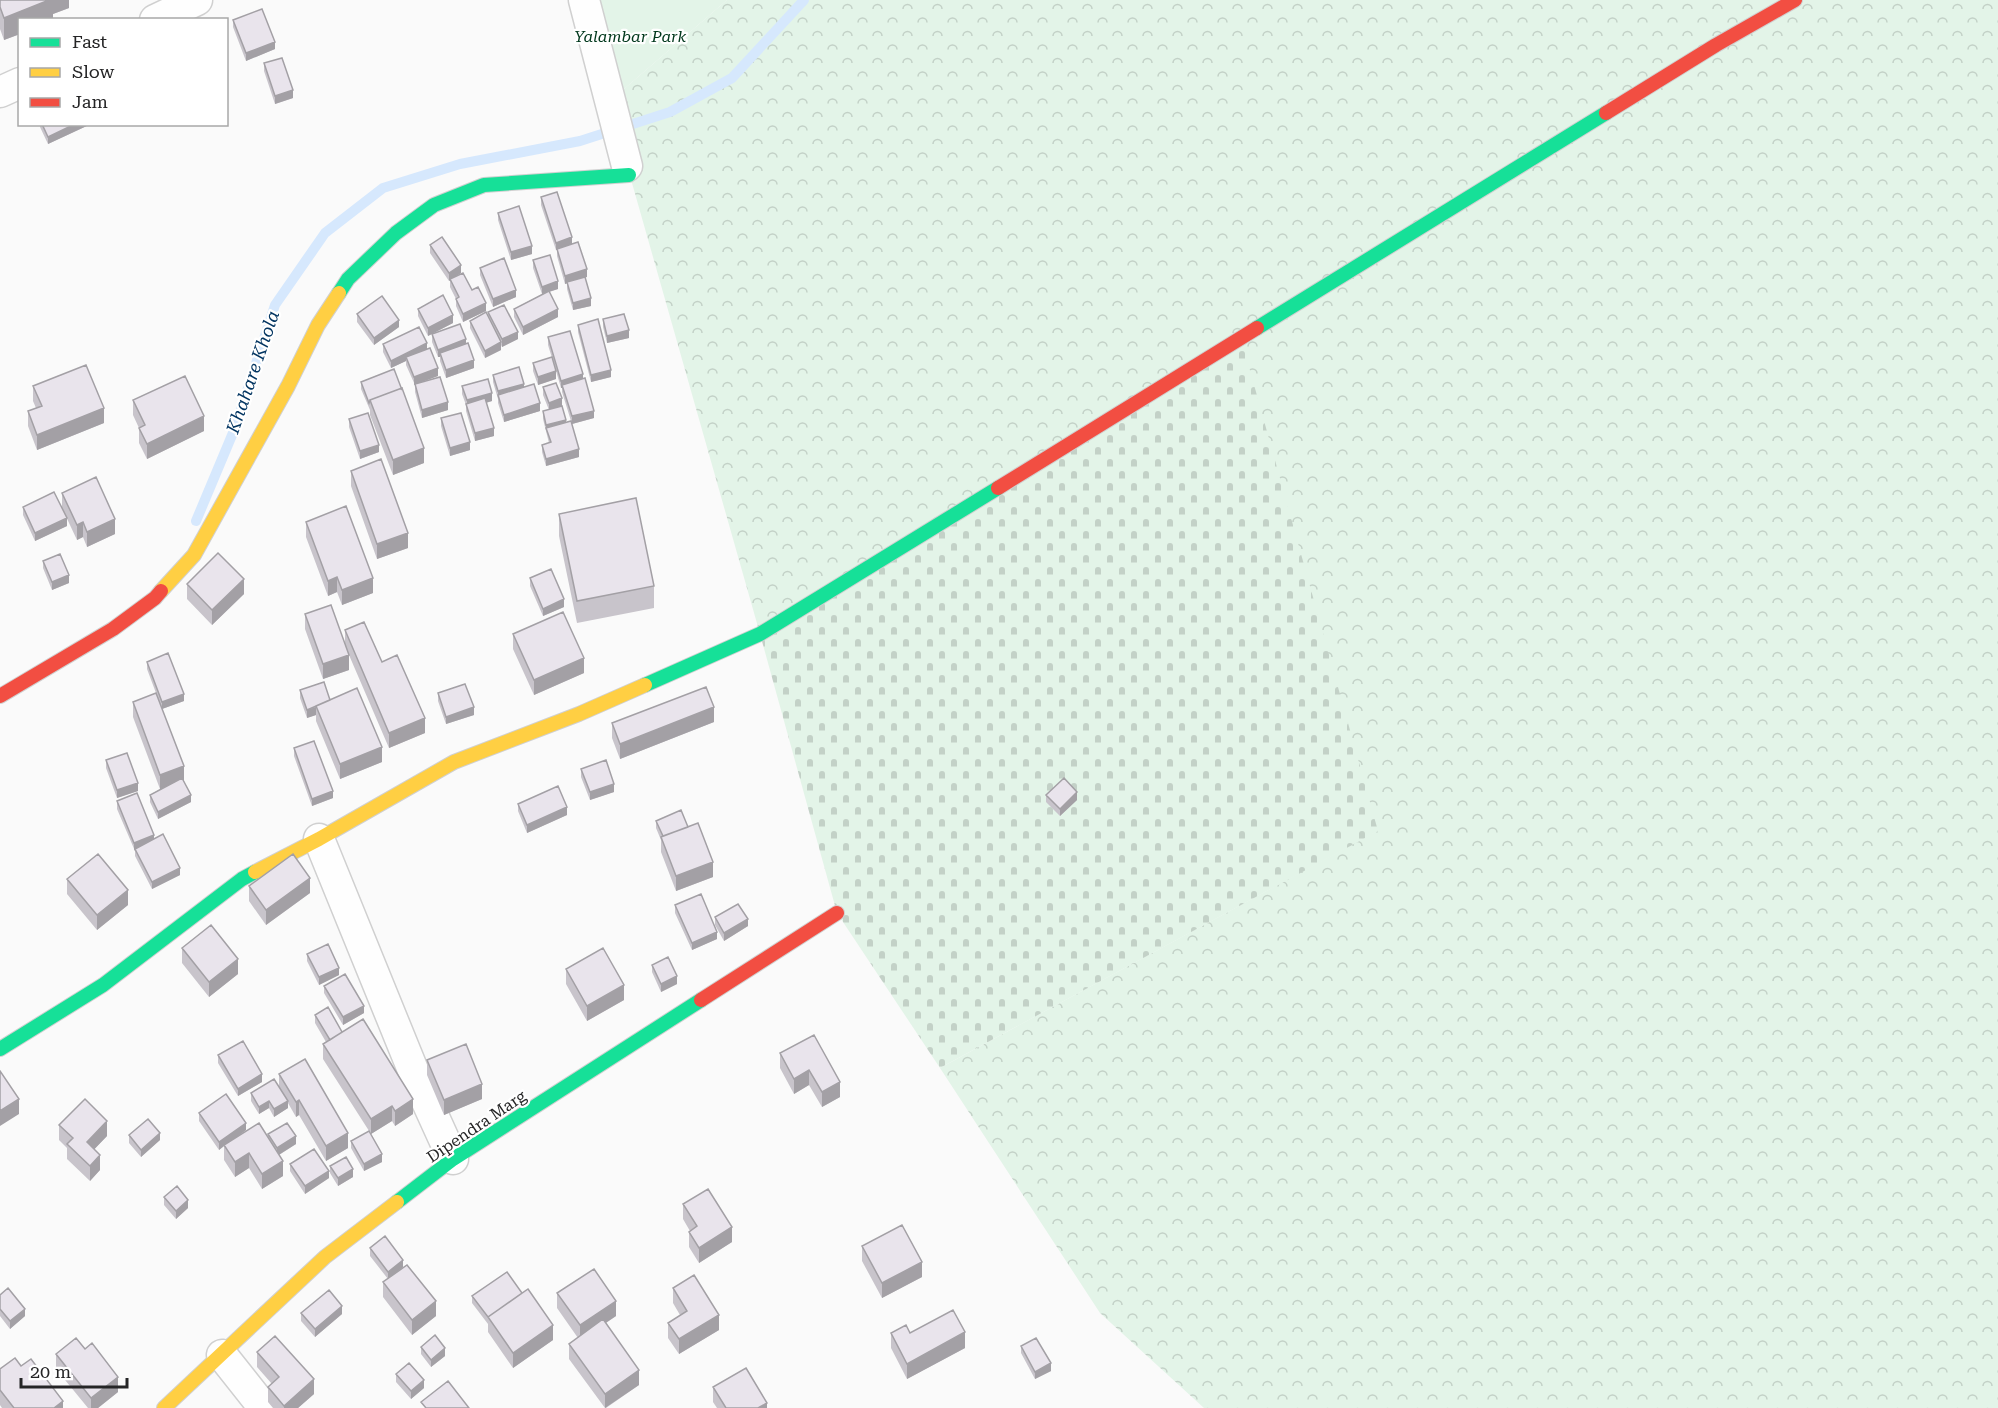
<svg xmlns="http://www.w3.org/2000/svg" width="1998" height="1408" viewBox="0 0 1998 1408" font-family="'Roboto Serif',serif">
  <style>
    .forest { fill: url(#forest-crowns) }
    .cemetery { fill: url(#cemetery-stones) }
    .green { fill: #e3f4e8 }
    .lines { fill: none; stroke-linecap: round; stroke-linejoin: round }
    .stream { stroke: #d6e8fd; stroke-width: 10 }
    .street-casing { stroke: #d0d0d0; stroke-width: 33 }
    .fast-casing { stroke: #d0d0d0; stroke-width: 16 }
    .slow-casing { stroke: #d0d0d0; stroke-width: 16 }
    .jam-casing { stroke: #d0d0d0; stroke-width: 16 }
    .street { stroke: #fefefe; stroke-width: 30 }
    .fast { stroke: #16e098; stroke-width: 14 }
    .slow { stroke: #ffcf43; stroke-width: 14 }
    .jam { stroke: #f24e42; stroke-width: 14 }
    .wall { fill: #c8c4cb }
    .shaded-wall { fill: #a3a0a5 }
    .building { fill: #e9e4ec; stroke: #a3a0a5; stroke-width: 1.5 }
    .labels { text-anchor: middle; stroke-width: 4.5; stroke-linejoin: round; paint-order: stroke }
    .park-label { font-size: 16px; font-style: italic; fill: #01381c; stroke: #fff }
    .street-label { font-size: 16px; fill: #252526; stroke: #fff }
    .water-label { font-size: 18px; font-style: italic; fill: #043662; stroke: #fff }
  </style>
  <defs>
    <pattern id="forest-crowns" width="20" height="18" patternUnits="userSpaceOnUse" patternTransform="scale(1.5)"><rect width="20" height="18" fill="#e3f4e8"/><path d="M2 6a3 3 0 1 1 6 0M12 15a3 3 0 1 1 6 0" fill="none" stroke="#c3d1c7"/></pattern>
    <pattern id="cemetery-stones" width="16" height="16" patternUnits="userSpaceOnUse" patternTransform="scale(1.5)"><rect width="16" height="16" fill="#e3f4e8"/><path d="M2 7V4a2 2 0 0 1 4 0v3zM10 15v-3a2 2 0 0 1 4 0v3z" fill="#c3d1c7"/></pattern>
  </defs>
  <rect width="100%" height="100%" fill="#fafafa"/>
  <path class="forest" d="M727,0H1998V1408H1204L1100,1313L940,1068L1377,831L760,634L609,102Z"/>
  <path class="cemetery" d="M1241,338L1378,831L940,1068L837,913L760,634Z"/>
  <path class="green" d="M584,0H727L609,102Z"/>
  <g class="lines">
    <path class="stream" d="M196,521L235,428L275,305L325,233L383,188L460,164L580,141L670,112L732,78L804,0"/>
    <defs>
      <path id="street" d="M584,0L627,166
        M155,20L197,0
        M0,92L20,83
        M319,839L417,1080L453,1159
        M222,1355L264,1408"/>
      <path id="fast" d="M339,293L348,279L396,233L434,205L484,185L629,175
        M1257,328L1606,113
        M645,685L760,634L998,488
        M0,1049L103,985L242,879L255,872
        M397,1202L453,1159L701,1000"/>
      <path id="slow" d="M161,591L194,555L288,386L318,325L339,293
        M255,872L319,839L454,762L579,714L645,685
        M164,1408L325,1257L397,1202"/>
      <path id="jam" d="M1606,113L1716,45L1795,0
        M998,488L1257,328
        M0,696L113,629L155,598L161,591
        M701,1000L837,913"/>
    </defs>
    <use href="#street" class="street-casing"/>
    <use href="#fast" class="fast-casing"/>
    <use href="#slow" class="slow-casing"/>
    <use href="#jam" class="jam-casing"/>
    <use href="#street" class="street"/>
    <use href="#fast" class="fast"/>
    <use href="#slow" class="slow"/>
    <use href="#jam" class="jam"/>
  </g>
  <path class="wall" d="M0,0H69V8L53,14V20H20V34L4,40L0,29Z
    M233,20L275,49L246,61L233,27Z
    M264,63L293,98L275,104L264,71Z
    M40,124H91L48,144L40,127Z
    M541,197L572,244L587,277H585L591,306L573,310L567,289V283L565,284L557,256V250H556L541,205Z
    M498,213L532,254L511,260L498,220Z
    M430,245L461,273L453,278L472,290L486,311L463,322L456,306V299L450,287V280L449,281L430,253Z
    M533,260L558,289L549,292L558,317L523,335L514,317V309L542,294L533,268Z
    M480,268L516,297L493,307L480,275Z
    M418,309L453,323L428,336L418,316Z
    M488,312L518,339L502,347L501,345V350L485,358L470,328V321L488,318Z
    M357,314L399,327L374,345L357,322Z
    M603,319L629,338L607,343L603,327Z
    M578,325L611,377L591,382L578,332Z
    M432,334L466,343L474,368L446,378L440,361V357H438L432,342Z
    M548,337L583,379L594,418L572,424L579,457L546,466L542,452V445L549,443L543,419V411L549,410L543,395V387L562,406L566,422L571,421L562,392V388H561L556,371V379L538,385L533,371V363L556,371L548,345Z
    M383,344L427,349L438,376L418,383L448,410L422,418L415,392V385L406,365V361L391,368L383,352Z
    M493,375L524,387L540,411L504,422L498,403V399L493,382Z
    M361,382L424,463L393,475L370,415V410L361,389Z
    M33,386L104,423L37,450L28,426V411L36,408L33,401Z
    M462,386L492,401L486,403L494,436L475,441L466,411V405L462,394Z
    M133,400L204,431L147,459L139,443V428L133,415Z
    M441,418L470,450L450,456L441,426Z
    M349,419L379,452L360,459L349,427Z
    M351,471L408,548L377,559L351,486Z
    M62,493L115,534L87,547L83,537L77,540L62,508Z
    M23,507L67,526L35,541L23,515Z
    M559,514L654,586V608L577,623L559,536Z
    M306,522L373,593L342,605L337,592L328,596L306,537Z
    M43,561L69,583L52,590L43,568Z
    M530,578L564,607L543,616L530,586Z
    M187,584L244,594L212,625L187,599Z
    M305,614L345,643V630L382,662L425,733L389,748L349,655V670L323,679L305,629Z
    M513,634L584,673L534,695L513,649Z
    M147,662L184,701L162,709L147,669Z
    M300,690L330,700L382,762L340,779L316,721V715L307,718L300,698Z
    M438,693L474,715L446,724L438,701Z
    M133,702L184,781L191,802L158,819L150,802V795L160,789L133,717Z
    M714,722L620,759L612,738V723Z
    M294,748L333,798L312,806L294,756Z
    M106,760L138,791L117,798L106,768Z
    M581,769L614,792L590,800L581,777Z
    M1046,795L1077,800L1060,816L1046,802Z
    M117,801L154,839L180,875L152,889L135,856V851L117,809Z
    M518,804L567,815L527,833L518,811Z
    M656,821L688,827L713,877L676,891L661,852V840L656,828Z
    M67,879L128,905L97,930L67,894Z
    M249,886L310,893L266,925L249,901Z
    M675,905L717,939L692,950L675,913Z
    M715,917L748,926L724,941L715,925Z
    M182,948L238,974L209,997L182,963Z
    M307,954L339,975L319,985L307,961Z
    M652,965L677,984L661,992L652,972Z
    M566,969L624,1000L587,1021L566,984Z
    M324,986L364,1013L343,1025L324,993Z
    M315,1015L342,1032L413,1114L395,1126L392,1121L371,1134L323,1059V1044L326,1042L315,1023Z
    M780,1053L840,1082V1097L822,1107L809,1085L794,1094L780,1068Z
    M218,1055L262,1082L238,1096L218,1063Z
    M427,1060L482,1099L444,1115L427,1075Z
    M279,1074L348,1148L326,1161L299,1115L296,1117L288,1103V1108L274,1117L269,1108L259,1114L251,1101V1093L279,1087Z
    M199,1113L246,1130L241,1134L268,1138V1134L296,1144L279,1155L283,1176L262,1189L249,1168L235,1177L224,1160V1146L219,1150L199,1121Z
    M59,1125L107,1136L94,1149L100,1170L90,1181L67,1159V1148L59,1140Z
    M129,1135L160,1140L141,1157L129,1143Z
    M351,1141L382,1162L364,1171L351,1148Z
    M290,1164L329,1178L305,1194L290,1171Z
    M330,1166L353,1177L338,1186L330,1173Z
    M164,1197L188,1208L176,1219L164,1205Z
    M683,1204L732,1242L699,1263L689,1247V1232L690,1231L683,1219Z
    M862,1246L922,1277L882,1298L862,1261Z
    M370,1248L403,1267L436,1316L412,1335L383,1297V1282L388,1279L370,1256Z
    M673,1288L719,1330L679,1354L668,1338V1323L680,1315L673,1303Z
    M557,1293L616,1316L606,1323L639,1385L606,1408H605L569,1359V1344L578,1338L557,1308Z
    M0,1295L25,1316L10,1329L0,1316Z
    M472,1296L553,1340L513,1368L488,1332V1324L472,1303Z
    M301,1313L342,1314L315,1337L301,1321Z
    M891,1333H910L965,1348L907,1379L891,1348Z
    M1021,1346L1051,1371L1035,1379L1021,1353Z
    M421,1347L445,1356L431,1367L421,1354Z
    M85,1349L118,1392L98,1408H88L56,1369V1354Z
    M257,1352L314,1394L298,1408H273L268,1402V1387L272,1384L257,1367Z
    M21,1366L63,1408H2L0,1405V1369Z
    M396,1374L424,1388L411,1399L396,1382Z
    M713,1387L767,1408H717L713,1402Z"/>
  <path class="shaded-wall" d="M49,0H69V8L53,14V20H20V34L4,40V18Z
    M275,42V49L246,61V53Z
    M293,90V98L275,104V96Z
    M75,124H91L48,144V137Z
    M572,237V245L556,250V243Z
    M532,246V254L511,260V252Z
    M461,265V273L449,281V273Z
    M587,269V277L565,284V276Z
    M558,281V289L542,294V287Z
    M516,290V297L493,307V299Z
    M591,298V306L573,310V303Z
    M486,303V311L463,322V314Z
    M558,309V317L523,335V327Z
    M453,315V323L428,336V328Z
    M399,320V327L374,345V338Z
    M629,330V338L607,343V336Z
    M518,332V339L502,347V339Z
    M466,339V347L440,353V357H438V350Z
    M501,342V350L485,358V351Z
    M427,343V351L406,357V361L391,368V361Z
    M474,360V368L446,378V370Z
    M438,368V376L414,385V377Z
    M611,370V377L591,382V375Z
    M556,371V379L538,385V377Z
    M583,374V382L562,385V388H561V381Z
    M524,384V391L498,395V399V391Z
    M492,393V401L467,408V400Z
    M562,398V406L549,411V403Z
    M448,402V410L422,418V410Z
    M540,403V411L504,422V415Z
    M104,408V423L37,450V435Z
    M594,411V418L572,424V416Z
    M204,416V431L147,459V444Z
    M566,420V427L546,428V425Z
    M494,428V436L475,441V433Z
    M470,442V450L450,456V448Z
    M379,445V452L360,459V451Z
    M424,448V463L393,475V460Z
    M579,449V457L546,466V459Z
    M67,518V526L35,541V533Z
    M115,519V534L87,547V532Z
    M83,522V537L77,540V525Z
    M408,533V548L377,559V544Z
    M69,575V583L52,590V582Z
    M337,577V592L328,596V581Z
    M373,578V593L342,605V590Z
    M244,579V594L212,625V610Z
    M564,599V607L543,616V609Z
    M349,655V670L323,679V664Z
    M584,658V673L534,695V680Z
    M184,694V701L162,709V702Z
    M316,707V715L307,718V710Z
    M474,707V715L446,724V717Z
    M714,707V722L620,759V744Z
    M425,718V733L389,748V733Z
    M382,747V762L340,779V764Z
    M184,766V782L160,790V775Z
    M138,783V791L117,798V790Z
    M614,784V792L590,800V792Z
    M333,791V798L312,806V799Z
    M1077,792V800L1060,816V809Z
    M191,795V802L158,819V812Z
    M567,807V815L527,833V825Z
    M154,835V842L135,849L134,851V843Z
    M713,862V877L676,891V876Z
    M180,868V875L152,889V882Z
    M310,878V893L266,925V910Z
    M128,890V905L97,930V915Z
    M748,919V926L724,941V933Z
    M717,932V939L692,950V943Z
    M238,959V974L209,997V982Z
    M339,968V975L319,985V977Z
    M677,976V984L661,992V984Z
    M624,985V1000L587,1021V1006Z
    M364,1006V1013L343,1025V1017Z
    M809,1070V1085L794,1094V1079Z
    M262,1074V1082L238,1096V1089Z
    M840,1082V1097L822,1107V1092Z
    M482,1084V1099L444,1115V1100Z
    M19,1099V1114L0,1126V1111Z
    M413,1099V1114L395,1126V1111Z
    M299,1100V1115L296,1117V1102Z
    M269,1101V1108L259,1114V1107Z
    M288,1101V1108L274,1117V1109Z
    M392,1106V1121L371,1134V1119Z
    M107,1121V1136L87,1157V1142Z
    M246,1123V1130L225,1146L224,1145V1146L219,1150V1142Z
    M160,1133V1140L141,1157V1150Z
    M348,1133V1148L326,1161V1146Z
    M296,1136V1144L277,1156V1148Z
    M249,1153V1168L235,1177V1162Z
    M382,1154V1162L364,1171V1164Z
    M100,1155V1170L90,1181V1166Z
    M283,1161V1176L262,1189V1174Z
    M353,1169V1177L338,1186V1178Z
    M329,1171V1178L305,1194V1186Z
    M188,1200V1208L176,1219V1211Z
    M732,1227V1242L699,1263V1248Z
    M403,1260V1267L388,1279V1272Z
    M922,1262V1277L882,1298V1283Z
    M436,1301V1316L412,1335V1320Z
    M616,1301V1316L580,1340V1325Z
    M342,1306V1314L315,1337V1329Z
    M25,1309V1316L10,1329V1321Z
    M719,1315V1330L679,1354V1339Z
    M553,1325V1340L513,1368V1353Z
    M965,1332V1348L907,1379V1364Z
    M445,1348V1356L431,1367V1360Z
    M1051,1363V1371L1035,1379V1372Z
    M639,1370V1385L605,1408V1394Z
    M118,1377V1392L98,1408H91V1398Z
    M314,1379V1394L298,1408H284V1406Z
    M424,1380V1388L411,1399V1391Z
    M63,1401V1408H54Z
    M767,1403V1408H758Z"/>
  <path class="building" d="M0,0H49L4,18L0,7Z
    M262,9L275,42L246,53L233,20Z
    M282,58L293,90L275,96L264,63Z
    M42,124H75L48,137Z
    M557,192L572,237L556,243L541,197Z
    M519,206L532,246L511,252L498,213Z
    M442,237L461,265L449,273L430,245Z
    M578,242L587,269L565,276L557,249Z
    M550,255L558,281L542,287L533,260Z
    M504,258L516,290L493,299L480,268Z
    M463,273L472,290L478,287L486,303L463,314L456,299L459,297L450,279Z
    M585,277L591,298L573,303L567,282Z
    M549,291L558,309L523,327L514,309Z
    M443,295L453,315L428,328L418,309Z
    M382,296L399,320L374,338L357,314Z
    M504,305L518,332L502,339L488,312Z
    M486,312L501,342L485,351L470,321Z
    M624,314L629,330L607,336L603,319Z
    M598,319L611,370L591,375L578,325Z
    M460,324L466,339L438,350L432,334Z
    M419,327L427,343L391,361L383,344Z
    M570,331L583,374L561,381L548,337Z
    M468,343L474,360L446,370L440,353Z
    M430,348L438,368L414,377L406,357Z
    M552,357L556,371L538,377L533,363Z
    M86,365L104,408L37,435L28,411L42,406L33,386Z
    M519,367L524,384L498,391L493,375Z
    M394,369L402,390V388L370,400L369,403L361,382Z
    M185,376L204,416L147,444L139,428L145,425L133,400Z
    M440,377L448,402L422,410L415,384Z
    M585,378L594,411L572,416L562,385Z
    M488,379L492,393L467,400L462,386Z
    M556,383L562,398L549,403L543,387Z
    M534,384L540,403L504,415L498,395Z
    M402,388L424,448L393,460L370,400Z
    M485,398L494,428L475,433L466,404Z
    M562,406L566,420L546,425L543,411Z
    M368,413L379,445L360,451L349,419Z
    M461,413L470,442L450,448L441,418Z
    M571,421L579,449L546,459L542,445L551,442L546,428Z
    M381,459L408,533L377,544L351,471Z
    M96,477L115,519L87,532L83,522L77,525L62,493Z
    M54,492L67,518L35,533L23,507Z
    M636,498L654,586L577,601L559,514Z
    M346,506L373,578L342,590L337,577L328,581L306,522Z
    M218,553L244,579L212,610L187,584Z
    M60,554L69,575L52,582L43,561Z
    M551,569L564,599L543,609L530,578Z
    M331,605L349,655L323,664L305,614Z
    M563,612L584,658L534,680L513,634Z
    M364,622L382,662L397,655L425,718L389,733L345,630Z
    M168,653L184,694L162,702L147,662Z
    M324,682L330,700L307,710L300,690Z
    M465,684L474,707L446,717L438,693Z
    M706,687L714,707L620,744L612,723Z
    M357,688L382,747L340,764L316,706Z
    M156,693L184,766L160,775L133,702Z
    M314,741L333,791L312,799L294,748Z
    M127,753L138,783L117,790L106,760Z
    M606,760L614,784L590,792L581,769Z
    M182,778L191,795L158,812L150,795Z
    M1064,778L1077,792L1060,809L1046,795Z
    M558,786L567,807L527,825L518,804Z
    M137,793L154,835L134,843L117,801Z
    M681,810L688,827L663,836L656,821Z
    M698,823L713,862L676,876L661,837Z
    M163,834L180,868L152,882L135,849Z
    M98,854L128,890L97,915L67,879Z
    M293,854L310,878L266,910L249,886Z
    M701,894L717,932L692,943L675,905Z
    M738,904L748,919L724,933L715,917Z
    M211,925L238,959L209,982L182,948Z
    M328,944L339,968L319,977L307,954Z
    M603,948L624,985L587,1006L566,969Z
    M668,957L677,976L661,984L652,965Z
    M345,974L364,1006L343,1017L324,986Z
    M328,1007L342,1032L330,1040L315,1015Z
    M363,1019L413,1099L395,1111L392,1106L371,1119L323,1044Z
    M814,1035L840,1082L822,1092L809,1070L794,1079L780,1053Z
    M243,1041L262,1074L238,1089L218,1055Z
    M466,1044L482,1084L444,1100L427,1060Z
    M305,1059L348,1133L326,1146L299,1100L296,1102L279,1074Z
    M0,1071L19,1099L0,1111Z
    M274,1079L288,1101L274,1109L269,1101L259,1107L251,1093Z
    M226,1094L246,1123L219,1142L199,1113Z
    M85,1099L107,1121L87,1142L100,1155L90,1166L67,1144L73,1138L59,1125Z
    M148,1119L160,1133L141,1150L129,1135Z
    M259,1123L283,1161L262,1174L249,1153L235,1162L224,1145Z
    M287,1123L296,1136L277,1148L268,1134Z
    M369,1131L382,1154L364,1164L351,1141Z
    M314,1149L329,1171L305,1186L290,1164Z
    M346,1157L353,1169L338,1178L330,1166Z
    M177,1186L188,1200L176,1211L164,1197Z
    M708,1189L732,1227L699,1248L689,1232L697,1226L683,1204Z
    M902,1225L922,1262L882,1283L862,1246Z
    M385,1236L403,1260L388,1272L370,1248Z
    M407,1265L436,1301L412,1320L383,1282Z
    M594,1269L616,1301L580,1325L557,1293Z
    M507,1272L522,1293L488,1317L472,1296Z
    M694,1275L719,1315L679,1339L668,1323L687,1311L673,1288Z
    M8,1288L25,1309L10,1321L0,1309V1295Z
    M528,1289L553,1325L513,1353L488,1317Z
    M329,1290L342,1306L315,1329L301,1313Z
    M953,1310L965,1332L907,1364L891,1333L906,1325L910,1333Z
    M603,1319L639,1370L605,1394L569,1344Z
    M435,1335L445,1348L431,1360L421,1347Z
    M275,1336L314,1379L284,1406L268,1387L279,1377L257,1352Z
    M76,1338L85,1349L92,1343L118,1377L91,1398L56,1354Z
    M1036,1338L1051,1363L1035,1372L1021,1346Z
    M15,1358L21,1366L31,1359L63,1401L54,1408H14L0,1390V1369Z
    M409,1363L424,1380L411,1391L396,1374Z
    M746,1368L767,1403L758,1408H726L713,1387Z
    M448,1381L469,1408H426L421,1402Z"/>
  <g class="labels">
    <g class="park-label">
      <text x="630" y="42">Yalambar Park</text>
    </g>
    <g class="street-label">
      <text transform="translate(476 1126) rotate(-34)" y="6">Dipendra Marg</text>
    </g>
    <g class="water-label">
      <text transform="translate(253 372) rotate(-71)" y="6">Khahare Khola</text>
    </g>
  </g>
  <rect x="18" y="18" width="210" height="108" fill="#ffffff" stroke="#a8a8a8" stroke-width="1.5"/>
  <rect x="30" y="38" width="30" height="9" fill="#16e098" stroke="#a8a8a8" stroke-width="1.5"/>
  <text x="72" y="48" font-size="18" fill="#252526">Fast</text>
  <rect x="30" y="68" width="30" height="9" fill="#ffcf43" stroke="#a8a8a8" stroke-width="1.5"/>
  <text x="72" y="78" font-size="18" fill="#252526">Slow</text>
  <rect x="30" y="98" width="30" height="9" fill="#f24e42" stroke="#a8a8a8" stroke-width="1.5"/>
  <text x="72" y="108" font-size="18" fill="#252526">Jam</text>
  <path d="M21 1378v9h106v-9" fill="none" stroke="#252526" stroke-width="3"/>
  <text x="30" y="1378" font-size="18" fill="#252526" stroke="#ffffff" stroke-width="4.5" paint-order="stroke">20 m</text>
</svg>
